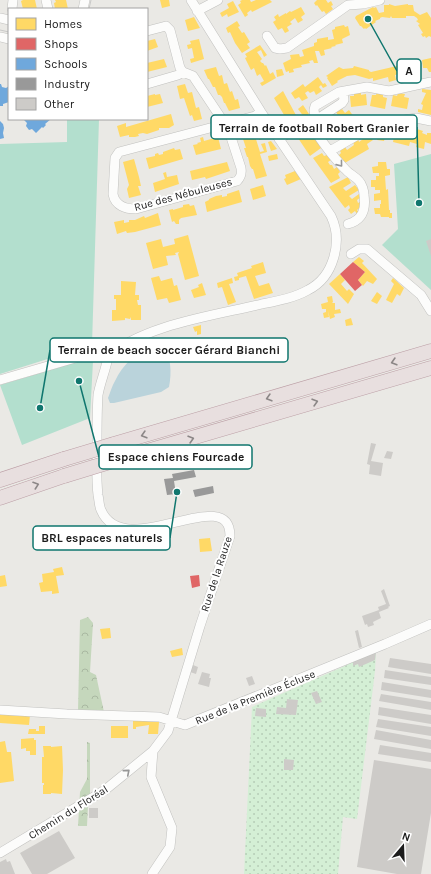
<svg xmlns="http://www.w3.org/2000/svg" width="431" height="874" viewBox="0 0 431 874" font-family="Karla,sans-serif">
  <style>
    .forest { fill: url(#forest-crowns) }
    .park { fill: url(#park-dots) }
    .pitch { fill: #b3dfce }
    .water { fill: #bad3db }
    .homes { fill: #ffd966 }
    .shops { fill: #e06666 }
    .schools { fill: #6fa8dc }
    .industry { fill: #999 }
    .building { fill: #cdcbc8 }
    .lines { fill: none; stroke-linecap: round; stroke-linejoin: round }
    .minor-casing { stroke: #c1c1bf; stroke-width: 10 }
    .highway-casing { stroke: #bc9fa6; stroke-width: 15 }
    .minor { stroke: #fcfcfb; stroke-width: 9 }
    .highway { stroke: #e8dfdf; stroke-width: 14 }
    .tram { stroke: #c9c9c8; stroke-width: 1 }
    .highway-bridge-casing { stroke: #bc9fa6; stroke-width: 15; stroke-linecap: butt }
    .highway-bridge { stroke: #e8dfdf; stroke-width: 14 }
    .oneway { stroke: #979797 }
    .oneway2 { stroke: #8c8787 }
    .labels { text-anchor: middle; stroke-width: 4; stroke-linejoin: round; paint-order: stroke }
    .street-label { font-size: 11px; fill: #1c1c1c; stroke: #fff }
    .leader { fill: none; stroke: #0f766e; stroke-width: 1.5 }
    .callout-dot { fill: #0f766e; stroke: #fff; stroke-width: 1.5 }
    .callout { fill: #fff; stroke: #0f766e; stroke-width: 1.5 }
    .callout-label { font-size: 12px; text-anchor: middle; font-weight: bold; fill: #1c1c1c }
  </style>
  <defs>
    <pattern id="forest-crowns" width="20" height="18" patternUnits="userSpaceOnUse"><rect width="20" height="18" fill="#c5d7bc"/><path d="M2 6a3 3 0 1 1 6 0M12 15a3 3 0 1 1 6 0" fill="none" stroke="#a9b8a1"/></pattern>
    <pattern id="park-dots" width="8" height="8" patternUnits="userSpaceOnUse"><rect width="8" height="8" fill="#d4efd5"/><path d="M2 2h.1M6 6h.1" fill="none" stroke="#b5ccb6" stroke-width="1.8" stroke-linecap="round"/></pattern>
  </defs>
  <rect width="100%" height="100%" fill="#eae9e5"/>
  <path class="forest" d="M88,617L93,623L90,672L96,675L104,712L78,711L80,620Z
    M87,742L90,743V795L88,805L87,826H78L80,792L87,779Z"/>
  <path class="park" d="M376,652L375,671L357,819L343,817L338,874H244L252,707L347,665L353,661Z"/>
  <path class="pitch" d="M67,119H99L92,345L0,374V144L67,142Z
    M431,154V290L382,245L398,229L394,164Z
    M84,360L93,361L90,418L22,445L0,385Z"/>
  <path class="water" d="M152,342L163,344C171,357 172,372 169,387L161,392L114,403H110L108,398C110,393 112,386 115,381C122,365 138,352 152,342Z"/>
  <path class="homes" d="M23,0H35L37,9H23L21,1Z
    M55,0H66L68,9H55L54,3L56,2Z
    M160,0H169L170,6L162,8Z
    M242,0H250L251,2L256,0H270L272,2L252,12L251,10L247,13L248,15L245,17L238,5L241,3L240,1Z
    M317,0H326L328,3L331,1L333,5L331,6L333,9L326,14L324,11L322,12L317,5L316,6L314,3Z
    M233,1L239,12L228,17L227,14L222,17L220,13L229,8L227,4Z
    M389,4L395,6L408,4V5H413L414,11L420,15L427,12L431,18V37L429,36L426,38L425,36L423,37L421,34L423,33L418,25L420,24L416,21L418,20L417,18L414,16H406V18H392L391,16L390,18L382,17L380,18V19L375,21L376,22L366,29L365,28L364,29L361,26H360L355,18L356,16L373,7L374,8L376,7L379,13L384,12V5H389Z
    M301,7L305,14L301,17L303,20L298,23L295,18L290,22L292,24L287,27L289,31L285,33L282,28L278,30L273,22L276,20L274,17L278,14L279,17L286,13V14L290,11L291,12Z
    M194,17L200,28L188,31L185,20Z
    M237,21L240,26L238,27L242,33L244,32L250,42L247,44L250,48L242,53L235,43L230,32L228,33L226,28Z
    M344,25L345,27L348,26L350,35L342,39L343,43L335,45L336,46L331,47L332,48L324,50L325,55L321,56L319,51H315L318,63H314L312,58L313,60L309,61L310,63L301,65L302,67L293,69L294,72L289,73V71L286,72L283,63L291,59L290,55L299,54L300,57L304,56L302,50L314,46V43L317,42V39L328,37V40L334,39L332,30L335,29V27Z
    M155,39L158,47L147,51V41Z
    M199,39L204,59L191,63L190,59L194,58L192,48L188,49L187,45L191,44L190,41Z
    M260,45L267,55L264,57L261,50L257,52L262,59L260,61L262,63H263L265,66L266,65L270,74L273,72L276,78L262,86L260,83L264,81L260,74L257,76L254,68L251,70L245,58L247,57L245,54Z
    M431,58V72H429L427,68H423L422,60Z
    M164,59L167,67L147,72V63Z
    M354,66L369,70V71L371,72L397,66L399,74L395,75L396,80L389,82L388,77L373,81V78L369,79L355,75L347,76L337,81L338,82L332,86L327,78L328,77L326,76L339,67L343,69L353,68Z
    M216,67L219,76L222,75L224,84L227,83L230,92L232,91L235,100L238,99L240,108L229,111L225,103H224L222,97L220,95H218L215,87H213L209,79H208L204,70Z
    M282,69L284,75L277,77L276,70Z
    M318,77L323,84L325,83L327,86L323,88L321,85L319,87L322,91L316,95L314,91L310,93L308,91L305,93L308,98L302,101L299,97L295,99L291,93L303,84L305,87Z
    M185,84L188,93L192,92L196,108L199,107L202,119L194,121L192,115L190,116L184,98L180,99L177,86Z
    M422,89L431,90V115L418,112V109L422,110L423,105L421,104L426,93L422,92Z
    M283,91L298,119L290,125L274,98Z
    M354,92H361V95L366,94L367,105L351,107L350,96H354Z
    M377,92L383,94V97L387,98L385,109L370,106L372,95H376Z
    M398,93L405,94L404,97L409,98L407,109L391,106L393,95L397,96Z
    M155,94V95L160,94L163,103L147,107V96Z
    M303,105L309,114L304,117L298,109Z
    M342,109L345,113L349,110L354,117L341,126L336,119L339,117L336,112Z
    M171,114L174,125L169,128H159V130L147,134L143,133L138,134L139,136L135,137H129V135L120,137L117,126L126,123V127Z
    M253,127L255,135L258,134L257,131L263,130L269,137L259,140L258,136H255L260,152L264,151L261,144L265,143L267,152L260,154L267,176L256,179L253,169H252L250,166L248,157H247L244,148H246L243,139L244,135L242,130Z
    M383,128V130H387L384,141L377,140L378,137H375L372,139L373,140L367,144L369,149L343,164L338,156L341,153L340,151L345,147L347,150L354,145L353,142L358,139L359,142L363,139L362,137L373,129Z
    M305,129L311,138L313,136L315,140L318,138L321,143L319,145L321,148L310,156L296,135Z
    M401,129L407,130L406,134L411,135L412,131L416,132L417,129L423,131L422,133L427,135V133H431V144L425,142L424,149L416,147L417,144L410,142L409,146L393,142L395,132H400Z
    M203,137L204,141L218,137L221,149L196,155L193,145L198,144L197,143L201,142L200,138Z
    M271,141L277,149L271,151L268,142Z
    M174,148L175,150L180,149L183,159L149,169L146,158L155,156V154L158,153L159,155L163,154V152Z
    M322,153L324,156L327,155L331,160L328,162L330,165H332L334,169L337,167L340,172L338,174L340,178L331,183L313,158Z
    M277,154L278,159L269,161L268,156Z
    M134,159L139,177L141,186H138L141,195L129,198L127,189L129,185L123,162Z
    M227,162L230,171L206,179L205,177L192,180L190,171Z
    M378,162H386L387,169H390V175L385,176L386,190L388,189L389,210H390V213H392V218H389V217H381L380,214H375L374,208H380V204H381V200L374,201V194L380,193V190H375V187H371V180H376V176H379V173H373L372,167L378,166Z
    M295,171L301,179L287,185L284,179L286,178L285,175Z
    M166,172L167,177L177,175L179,184L155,192L153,183L165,179L163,173Z
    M348,177L351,183L343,188L346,191L355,185L359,190L349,196L352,199L359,194L361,197L357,200L358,203L362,201V206L357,210L359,213L357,214L355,211L351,214L348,210L350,208L349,205L345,208L329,187Z
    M263,185L266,196L253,200L250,189Z
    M239,190L242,202L207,212L205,202L209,200V199L216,196L222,195V197L227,196V194Z
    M189,204L190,206L194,205L197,215L181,218L179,220V224H176L174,221L172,222L169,210L173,209V210L183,207V205Z
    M158,213L161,225L135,232L127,233L126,231L117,234L114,222L124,220V223L129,222V220H135L144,216L145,218Z
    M188,235L199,276L185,280L178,254L179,252L175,253L176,255L166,256L168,265L153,269L146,243L161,239L163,247L175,244L174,239Z
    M359,257L364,261L362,263L377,279L373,284L367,281L363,286L358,280L365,272L353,262Z
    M263,262L266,273L255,276L259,286L269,283L273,293L254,299L246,276L239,278V280L235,281L234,277L238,276L237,273L252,268L251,266Z
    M340,274L345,280L341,284L347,291L349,289L354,294L348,304L329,284Z
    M159,276L161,281L172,278L174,286L177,285L181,300L169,303L167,298L157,300L151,278Z
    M232,278L233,283L229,284L236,302L228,305L222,287L218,288L217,283Z
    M393,278L404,288L400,296L397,294L392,303L386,300L394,284L391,281Z
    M121,281L136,282L135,295H139V300H137L138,305H141V320H131V317L130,319L125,318V320L112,321V310H116V299H114V295H121Z
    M202,283L206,295L194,298L191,290L199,287L198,285Z
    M377,292L382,296L377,304L371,301Z
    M332,296L333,302L332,303H335V310L340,309L341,313L334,314L335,317L330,319L328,311L329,317L324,318L323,313L326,312V309H322L321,304L328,302L327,297Z
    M351,318L353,325L346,326L345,320Z
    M201,325V334L197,335V331L195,332L193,327Z
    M210,538L212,551L200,552L199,539Z
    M62,567L64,575L56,576L59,593L52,594V591L41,592L39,583L43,582L42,574L54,572L53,569Z
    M5,575L7,586L0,587V576Z
    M110,628L111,638L102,639L100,629Z
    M182,648L183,655L172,657L170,651Z
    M0,714L30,715L29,725L0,723Z
    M133,720L159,722L158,734H148L149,725L136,727V729H133Z
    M39,726H45V734H28L29,729H36V731H39Z
    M111,726H128V738H111Z
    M34,738V740H36V755H30V751H26V748L21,749V739Z
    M5,741L7,752H11L14,781L0,783V742Z
    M43,746H51V747L62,746L63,770L62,794L51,793V794H43V785H44V783H42V757H44Z"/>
  <path class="shops" d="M353,262L365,272L358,280L362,285L355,291L340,274Z
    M199,575L200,586L192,588L190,576Z"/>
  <path class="schools" d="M0,84H1L2,87L6,88L9,86V102L3,104V106H0Z
    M23,119H51L45,124L46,125L43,128L42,127L36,133L32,129L29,130L26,126L27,123Z
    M0,121L3,124L4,128L3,133L4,138L0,139Z"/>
  <path class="industry" d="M194,470L196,477L174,481L176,494L167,495L164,479L173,478L172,474Z
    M213,486L214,493L195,497L193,490Z"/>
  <path class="building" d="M431,239V256L426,241Z
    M371,443L376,444L371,461L383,463L381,476L369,474L370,465L367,464Z
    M387,451L393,452L391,459L384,458Z
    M384,589L390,606L388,607L389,608L379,612L381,618L373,622L374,625L368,627L367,624L365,625L362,616L379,610L378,607L386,604L381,591Z
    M358,630L362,647L359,648L355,631Z
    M376,652L375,660L359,667L358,664L353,666V661Z
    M390,658L431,664V674L388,667Z
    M193,665L198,667L196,674L190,672Z
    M385,670L431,677V685L384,678Z
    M202,672L210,674L209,678H211L209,687L198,684Z
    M252,676L255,684L249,686L246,678Z
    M382,682L431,690V698L381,690Z
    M317,691L322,702L316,704L311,693Z
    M381,694L431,702V710L379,701Z
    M287,699L298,700L296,715L276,714L277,707L286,708Z
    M379,707L431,715V724L378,715Z
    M256,708L266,709V717L255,716Z
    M378,719L431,727V736L376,727Z
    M376,730L431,740V749L374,739Z
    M380,745L431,753V762L378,754Z
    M284,759L294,760L293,770H284Z
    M374,760L431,769V813L421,874H397L357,867Z
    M89,808H98V818H89Z
    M59,831L75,858L47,874H32L20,853Z
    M6,859L7,862L10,861L15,874H0V862Z"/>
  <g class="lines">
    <defs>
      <path id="minor" d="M46,0L48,9
        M348,5L363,4L380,0
        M12,9L13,0
        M83,9L85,0
        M197,11L218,0
        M0,18L9,20
        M147,31L166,26L170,30L180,68L183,72L193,76L225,124L229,131L241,168C242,174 241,177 237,181L136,209C126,209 115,206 113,194L115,158L119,152L225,124L255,116L261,112
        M267,36L275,48L280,49L287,48L348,5
        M0,37L9,39
        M147,84L178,75L183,72
        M315,117L314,110L315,106L339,92L367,87L389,91L431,82
        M311,121C313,132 336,160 345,169C349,174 355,176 359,181C362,184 364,191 364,195C366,209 363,220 348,224
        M279,139L306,121H311L315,117L319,118L342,103L344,100L343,92
        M330,151L375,125L416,118L431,121
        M351,254L359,249H367L421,295L431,311
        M108,357C106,369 100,383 98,395C97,411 97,428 97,443C97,461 96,478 98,495C99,499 99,506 101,510C124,564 230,481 230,536L200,626L168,731L153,751L151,777L172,828L170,847L152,874
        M108,357C142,325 217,315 262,304C277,301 294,298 308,290C334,277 343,241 331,216L261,112L191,0
        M0,380L89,354L100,355L108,357
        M0,710L67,714L159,717L185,725L385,644L431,624
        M0,853L105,790L153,751"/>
      <path id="highway" d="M114,444L431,351
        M113,461L431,368
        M0,480L64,459
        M0,498L64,476"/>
    </defs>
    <use href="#minor" class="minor-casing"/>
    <use href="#highway" class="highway-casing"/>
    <use href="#minor" class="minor"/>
    <use href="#highway" class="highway"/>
    <path class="tram" d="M89,9L91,0
      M0,30L9,32"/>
    <defs>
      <path id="highway-bridge" d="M64,459L114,444
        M64,476L113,461"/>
    </defs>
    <use href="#highway-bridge" class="highway-bridge-casing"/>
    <use href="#highway-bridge" class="highway-bridge"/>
  </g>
  <defs><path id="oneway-chevron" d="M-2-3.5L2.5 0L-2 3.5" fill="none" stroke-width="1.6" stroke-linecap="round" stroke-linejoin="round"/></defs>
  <g class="oneway">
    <use href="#oneway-chevron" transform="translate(340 164) rotate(51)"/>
    <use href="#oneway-chevron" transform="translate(127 772) rotate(-40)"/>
  </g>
  <g class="oneway2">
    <use href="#oneway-chevron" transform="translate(394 362) rotate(164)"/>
    <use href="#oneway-chevron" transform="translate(269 398) rotate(164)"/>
    <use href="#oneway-chevron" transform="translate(315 402) rotate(-16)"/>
    <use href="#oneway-chevron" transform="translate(144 435) rotate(164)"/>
    <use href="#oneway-chevron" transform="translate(191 439) rotate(-16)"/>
    <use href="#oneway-chevron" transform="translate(36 485) rotate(-19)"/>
  </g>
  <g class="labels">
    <g class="street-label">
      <text transform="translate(183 194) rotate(-15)" y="4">Rue des Nébuleuses</text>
      <text transform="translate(216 574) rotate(-72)" y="4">Rue de la Rauze</text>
      <text transform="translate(255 697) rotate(-22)" y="4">Rue de la Première Écluse</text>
      <text transform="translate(68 812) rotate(-32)" y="4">Chemin du Floréal</text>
    </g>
  </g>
  <path class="leader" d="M368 19L397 71M419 203L417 127M40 408L50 350M79 381L99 457M177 492L170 538"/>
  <g class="callout-dot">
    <circle cx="368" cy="19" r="4"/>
    <circle cx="419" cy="203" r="4"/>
    <circle cx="40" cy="408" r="4"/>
    <circle cx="79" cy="381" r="4"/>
    <circle cx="177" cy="492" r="4"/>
  </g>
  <g class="callout">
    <rect x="397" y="59" width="24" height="24" rx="4"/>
    <rect x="211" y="115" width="206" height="24" rx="4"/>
    <rect x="50" y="338" width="238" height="24" rx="4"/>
    <rect x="99" y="445" width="153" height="24" rx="4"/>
    <rect x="33" y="526" width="137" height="24" rx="4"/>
  </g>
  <g class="callout-label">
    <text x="409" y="75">A</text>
    <text x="314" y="132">Terrain de football Robert Granier</text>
    <text x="169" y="354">Terrain de beach soccer Gérard Bianchi</text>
    <text x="176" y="461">Espace chiens Fourcade</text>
    <text x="102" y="542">BRL espaces naturels</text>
  </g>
  <rect x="8" y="8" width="140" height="112" fill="#ffffff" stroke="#a4a4a4"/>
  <rect x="16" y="18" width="20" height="12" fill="#ffd966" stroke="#a4a4a4"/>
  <text x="44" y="28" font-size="12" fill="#1c1c1c">Homes</text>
  <rect x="16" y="38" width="20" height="12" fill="#e06666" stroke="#a4a4a4"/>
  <text x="44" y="48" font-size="12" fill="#1c1c1c">Shops</text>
  <rect x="16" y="58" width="20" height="12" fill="#6fa8dc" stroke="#a4a4a4"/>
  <text x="44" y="68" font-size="12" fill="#1c1c1c">Schools</text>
  <rect x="16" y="78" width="20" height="12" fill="#999999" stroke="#a4a4a4"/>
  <text x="44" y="88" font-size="12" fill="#1c1c1c">Industry</text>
  <rect x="16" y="98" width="20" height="12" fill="#cdcbc8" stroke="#a4a4a4"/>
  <text x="44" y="108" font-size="12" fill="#1c1c1c">Other</text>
  <g transform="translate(403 846) rotate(19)" stroke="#ffffff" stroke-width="3" paint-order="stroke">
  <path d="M0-3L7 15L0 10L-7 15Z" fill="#1c1c1c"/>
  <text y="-6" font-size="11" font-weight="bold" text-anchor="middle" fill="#1c1c1c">N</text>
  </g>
</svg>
